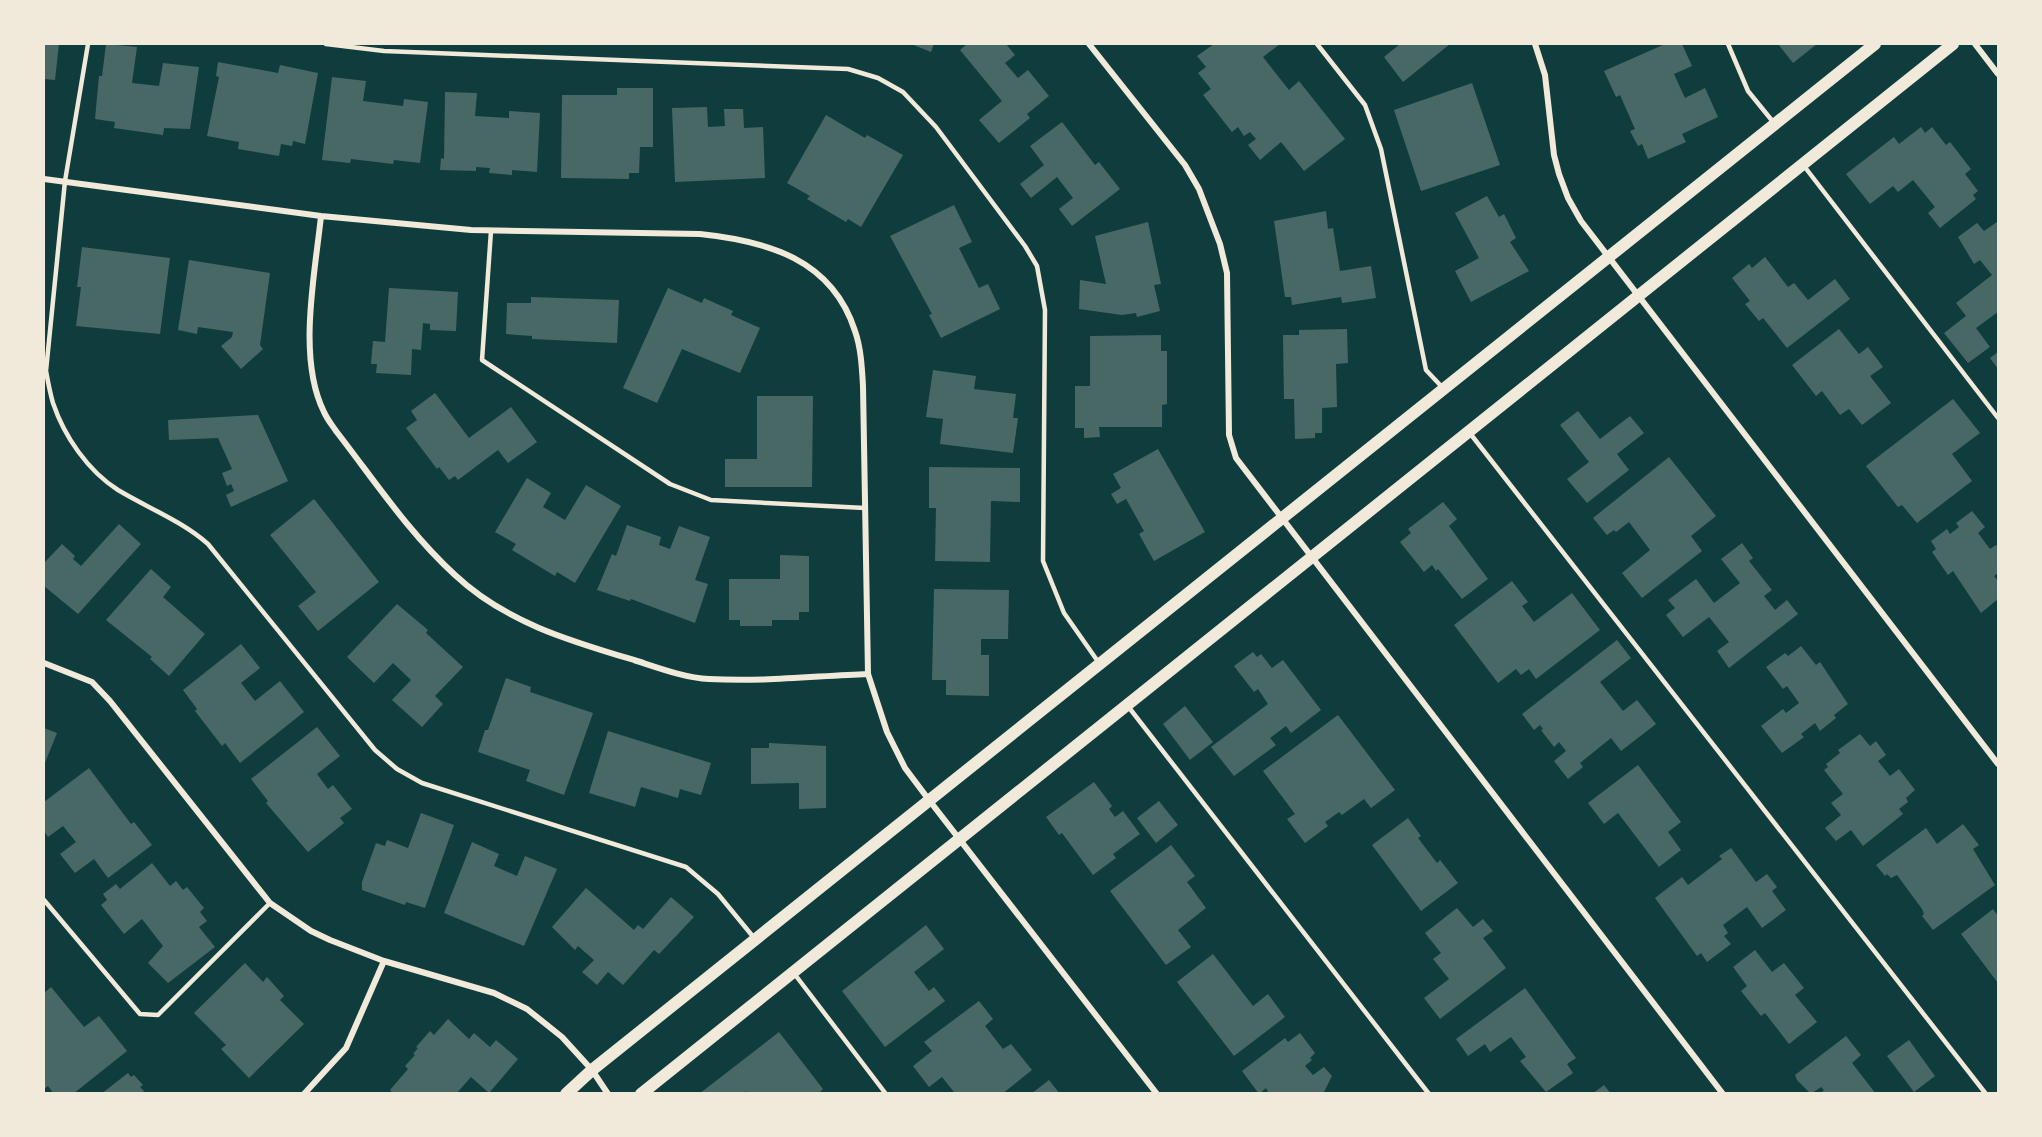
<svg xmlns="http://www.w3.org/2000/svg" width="2042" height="1137" viewBox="0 0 2042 1137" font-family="'Asap Condensed',sans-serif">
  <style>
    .building { fill: #486865 }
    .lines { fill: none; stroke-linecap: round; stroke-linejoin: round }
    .service { stroke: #f1e9da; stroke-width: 4.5 }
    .minor { stroke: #f1e9da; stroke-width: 6 }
    .secondary { stroke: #f1e9da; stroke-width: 12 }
  </style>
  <rect width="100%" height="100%" fill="#0f3d3e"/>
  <path class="building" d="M44,44H59L55,80L44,79Z
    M106,44L137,47L132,83L159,86L163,63L199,67L190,129L164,128L163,135L114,128L115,122L95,119L99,76H102Z
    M911,44H934L931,52Z
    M967,44H1006L1015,55L1005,63L1018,78L1028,70L1049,96L1027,114L1030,118L999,143L979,120L1002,101L960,50Z
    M1214,44H1280L1263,57L1289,90L1299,81L1345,139L1304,171L1281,142L1260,160L1248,145L1256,139L1250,132L1244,136L1238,127L1232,132L1203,95L1211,89L1198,73L1206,67L1197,56Z
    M1400,44H1450L1403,82L1384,57Z
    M1665,44H1682L1692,66L1674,74L1685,98L1705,88L1718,117L1682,134L1686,142L1648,159L1642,144L1638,146L1630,131L1635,129L1620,95L1616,97L1604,71Z
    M1778,44H1817L1793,63Z
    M218,62L278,73L280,65L318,73L305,144L293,141L292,146L281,144L279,156L238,149L239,142L207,136L219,77L216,76Z
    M332,77L366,81L363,101L403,106L404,99L428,102L420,163L394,160L393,164L351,159L350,163L322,160Z
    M1472,83L1500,165L1421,191L1394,110Z
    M617,88H653V147H640L639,173H629V179L561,178L562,95H617Z
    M445,92L477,93L475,116L509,118V111L540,113L537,172L512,170V175L489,173L490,168L476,167V171L440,170L441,158L444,159Z
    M707,107L708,127L725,126L724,109H743L744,128L763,127L765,178L675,182L672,108Z
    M826,115L865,138L867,135L903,155L861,227L848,219L846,222L807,199L810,196L787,183Z
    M1062,122L1095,165L1099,162L1120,189L1072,226L1059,209L1073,198L1057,177L1031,198L1020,184L1044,165L1030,146Z
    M1921,127L1925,133L1932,127L1946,145L1950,142L1971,169L1965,174L1978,191L1973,195L1976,199L1940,228L1928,213L1935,207L1913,180L1898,192L1893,186L1870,204L1846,174L1894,137L1899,144Z
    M1487,196L1499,217L1504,214L1516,238L1510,242L1529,271L1471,302L1455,271L1479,258L1455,213Z
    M954,205L972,242L959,248L979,288L988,284L1000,309L941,338L929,315L932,314L890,236Z
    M1326,211L1328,229L1333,228L1340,271L1371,266L1376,298L1342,303L1341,297L1292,305L1291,297H1285L1274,221Z
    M1148,222L1161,284L1154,285L1160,311L1137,317L1136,313L1122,315L1079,309L1080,280L1106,284L1095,236Z
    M1997,222L1998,224V312L1976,328L1990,347L1968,363L1944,333L1966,316L1956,303L1992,275L1980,260L1974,264L1958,237L1977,223L1984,231Z
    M82,247L170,258L160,334L76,326L81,287H77Z
    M1765,257L1788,287L1794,283L1808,300L1835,279L1850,299L1787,348L1763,318L1759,321L1745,304L1750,301L1732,278L1749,264L1752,268Z
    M189,260L270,273L260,345L263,349L241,369L221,346L232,337L233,332L198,327L197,334L178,330Z
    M389,288L458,292L456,331L430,330V324L423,323L421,350L412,349L411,375L376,373L377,364H371L373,341L385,342Z
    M668,288L702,303L704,298L715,303L733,311L731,315L760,328L740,373L682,349L657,403L623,388Z
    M531,297L619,300L617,343L532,339V336L506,334L507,303H531Z
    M1347,329L1348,363L1336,364L1337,407L1322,408V433H1315V438L1295,439L1294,399H1284L1283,335H1299V330Z
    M1839,329L1859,354L1868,347L1883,367L1870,376L1891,403L1862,425L1849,409L1840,415L1822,391L1816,396L1792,365Z
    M1161,335V351H1167V404L1162,405V427H1099L1100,437L1084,438V428H1075V386H1090V336Z
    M1998,352V369L1990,358Z
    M933,370L976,376L974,389L1016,394L1013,418H1018L1013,453L940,444L943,419L926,417Z
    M435,393L469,438L511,407L537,442L508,463L498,450L458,480L455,476L449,480L439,467L437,469L406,428L417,420L411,411Z
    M757,396H813L812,487H725V459H757Z
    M1953,399L1980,433L1952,454L1972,481L1917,523L1902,505L1898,507L1866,466Z
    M1578,411L1600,439L1630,416L1644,433L1617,454L1629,470L1587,503L1567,479L1589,462L1560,425Z
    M258,415L288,481L231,507L226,495L234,491L231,484L227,486L222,473L232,469L218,438L169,440L168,420Z
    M1158,449L1205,532L1154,561L1139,534L1144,531L1126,499L1117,504L1111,494L1121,488L1113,474Z
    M1669,457L1716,516L1691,536L1702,551L1642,598L1622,573L1650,550L1629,522L1616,532L1614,530L1607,535L1593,518Z
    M929,467L1020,468V502L991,501L990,562L935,561L936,508H929Z
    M527,478L551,493L543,507L565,520L586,485L621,506L575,583L557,572L555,576L512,550L516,544L495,532Z
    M314,499L379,582L318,631L298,606L316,592L270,535Z
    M1443,502L1457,519L1449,526L1488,579L1462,599L1438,569L1436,571L1432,565L1424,572L1400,542L1411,533L1408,529Z
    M1972,511L1985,527L1978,533L1990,549L1996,545L1998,548V568L1997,569L1998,573L1994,576L1998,581V599L1981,613L1953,571L1948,575L1932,552L1936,549L1931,541L1947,529L1950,534L1959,527L1956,523Z
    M119,524L141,544L78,614L44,586V563L62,544L75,556L73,559L81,566Z
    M627,525L661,537L659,545L670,549L679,526L710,537L695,580L708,584L695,623L631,599L630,601L597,590L612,554L616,556Z
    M1742,543L1753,558L1749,561L1772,590L1764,596L1775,610L1787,600L1798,614L1729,668L1717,651L1729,642L1709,617L1683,637L1666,615L1675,608L1668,600L1696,579L1714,603L1740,583L1721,559Z
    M780,555L809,556V612H799V620H772V626H740V620H729V579H780Z
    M151,569L171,587L163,597L205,634L169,676L150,659L152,657L106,620Z
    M1512,581L1528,602L1522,606L1534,622L1572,593L1600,630L1536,679L1529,669L1521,675L1516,669L1498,683L1454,625Z
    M934,589L1009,590L1008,639H981V655H989V696L946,695V680H932Z
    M397,604L428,630L426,633L463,667L435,696L443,704L422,727L392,700L411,680L393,663L374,683L347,657Z
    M1617,640L1631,658L1600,682L1623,711L1637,700L1656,724L1621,751L1611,738L1580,763L1583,767L1568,779L1554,761L1566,751L1559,742L1554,747L1541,730L1543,729L1540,725L1534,730L1522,714Z
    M241,644L260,668L241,683L255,701L280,681L304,712L240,763L225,743L222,746L195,711L197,709L183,690Z
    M1801,646L1816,665L1820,662L1848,704L1834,715L1836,718L1820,731L1815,723L1801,734L1804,737L1782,753L1761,726L1783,709L1786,713L1799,703L1787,686L1783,689L1766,667L1785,653L1788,656Z
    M1253,652L1257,657L1261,654L1272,668L1283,660L1321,710L1291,733L1286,726L1270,738L1276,745L1234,776L1211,747L1268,704L1258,689L1254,692L1234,666Z
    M506,678L531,687L530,692L593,713L564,795L526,781L530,770L478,752L485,730H488Z
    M1185,706L1213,742L1190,760L1163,724Z
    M1338,715L1395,790L1371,808L1364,799L1342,815L1339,812L1325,822L1328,826L1305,843L1287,819L1295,814L1263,771Z
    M317,727L340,756L317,774L328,789L333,785L352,809L340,818L344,823L308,852L266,803L268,801L251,779Z
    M44,728L57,733L44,765Z
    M608,731L711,763L701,795L680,789L678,798L641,787L635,807L589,793Z
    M1860,734L1870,746L1876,741L1886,755L1878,761L1890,776L1899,769L1915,790L1906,798L1908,802L1899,809L1903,814L1863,846L1851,830L1836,841L1825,828L1841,815L1831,803L1843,794L1824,770L1828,767L1826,764L1840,753L1838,750Z
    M769,743L826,746V808L799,809V783L751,784V748H769Z
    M1638,765L1681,822L1668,832L1681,850L1659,867L1618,813L1604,824L1588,803Z
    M89,768L131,824L134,822L152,845L108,878L94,859L75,873L60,854L76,842L63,826L48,837L44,831V802Z
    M1094,782L1112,806L1109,809L1115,817L1123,811L1140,834L1113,854L1116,858L1093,875L1062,833L1059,835L1046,817Z
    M1159,801L1178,825L1156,843L1137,818Z
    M421,813L454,825L425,908L406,902L405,905L362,890V882L376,843L385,846L387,840L408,848Z
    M1408,818L1421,836L1418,838L1437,863L1440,860L1458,883L1421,911L1372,845Z
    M1963,824L1979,845L1973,849L1995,885L1933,930L1922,916L1924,914L1922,909L1897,875L1891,878L1887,874L1885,876L1876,865L1926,828L1937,844Z
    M472,842L499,854L494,866L517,876L525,856L557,869L524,946L444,913Z
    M1171,845L1195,876L1187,882L1206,908L1178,930L1191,947L1166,965L1110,891Z
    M1731,848L1756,882L1767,874L1777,887L1772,891L1786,910L1762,928L1747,907L1723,925L1728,933L1724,936L1731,944L1707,962L1701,953L1697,956L1655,898L1682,877L1688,885L1722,859L1719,856Z
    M152,863L170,886L176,881L183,890L187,887L204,908L200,912L207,921L199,927L215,947L168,983L148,963L163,946L142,919L124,934L101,905L107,900L103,894L116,884L120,889Z
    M586,888L634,930L638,925L643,929L671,897L694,917L659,954L654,950L623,985L608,972L597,985L582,972L594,960L578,946L575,950L552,927Z
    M1457,908L1473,927L1483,919L1493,931L1483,938L1506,968L1440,1019L1424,998L1449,979L1433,959L1441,953L1425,933Z
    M1993,909L1998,916V983L1961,934Z
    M926,925L944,949L914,972L929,991L934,987L945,1001L885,1047L842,991Z
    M1755,950L1772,972L1784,963L1804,988L1795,995L1817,1022L1789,1044L1765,1013L1761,1016L1741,991L1747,986L1733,967Z
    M1213,954L1253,1006L1268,994L1285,1017L1234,1056L1177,982Z
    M245,963L263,982L267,977L284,996L280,1000L304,1024L249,1078L221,1049L226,1045L194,1013Z
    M51,987L84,1027L99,1016L127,1051L73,1094H54L48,1086L44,1089V993Z
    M1525,988L1576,1058L1567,1064L1573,1073L1546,1092L1520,1061L1526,1057L1511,1037L1490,1052L1485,1044L1468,1056L1456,1039Z
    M979,1001L993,1019L985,1026L1003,1049L1011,1044L1032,1070L1002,1094H952L954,1092L942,1077L929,1087L913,1066L932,1051L924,1042Z
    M448,1019L469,1039L474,1033L490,1047L496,1040L518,1059L489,1093L471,1077L456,1094H393L390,1090L408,1069L405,1066L415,1055L413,1054L418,1048L416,1047L430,1031L434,1035Z
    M779,1032L823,1089L818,1094H748L746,1091L743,1094H699Z
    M1300,1033L1315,1053L1310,1058L1312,1060L1305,1066L1313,1075L1324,1067L1332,1076L1324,1092L1269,1094L1266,1088L1259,1094L1242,1071L1285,1038L1288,1042Z
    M1846,1036L1861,1055L1852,1063L1876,1094H1820L1824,1090L1821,1087L1811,1094L1797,1080L1795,1075Z
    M1909,1040L1935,1076L1914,1092L1887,1056Z
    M128,1073L131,1077L134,1075L143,1085L140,1087L144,1091L141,1094H101Z
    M1049,1080L1060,1094H1031Z
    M1604,1085L1611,1094H1592Z"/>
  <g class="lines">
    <path class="service" d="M88,44L65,181L46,371C48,382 50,393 53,403C64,436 88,471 118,490C148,508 182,521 208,544L375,750L397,769L422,783L686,867L718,894L755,939
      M326,44L384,51L848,69L878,78L903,92L936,127L1025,246L1037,266L1045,310L1043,561L1064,613L1099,663
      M1317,44L1365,105L1381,149L1426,370L1442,387
      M1728,44L1748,91L1774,123
      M1804,166L1998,418
      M491,231L482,360L670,484L711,500L865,508
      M1469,432L1986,1094
      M1127,705L1429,1094
      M44,900L140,1014L158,1015L270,903
      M793,972L886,1094"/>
    <path class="minor" d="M1089,44L1185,165L1199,189L1220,244L1227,273L1229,435L1236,458L1723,1094
      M1535,44L1545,75L1554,155L1559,174L1568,198L1581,221L1998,764
      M1975,44L1998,74
      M44,179L321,216L471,230L700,234C767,241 832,259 855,331C861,348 862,368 863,386L868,674L887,732L905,768L929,800L1157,1094
      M321,216C315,274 297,358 324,412C327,419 332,425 336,431C374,480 409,533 455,575C505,622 570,641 634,660C656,667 685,678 709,679C761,682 815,676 868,674
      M44,663L92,682L110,701L270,903L311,931L330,940L384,961L494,993L527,1009L562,1037L592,1070L608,1094
      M304,1094L346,1048L384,961"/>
    <path class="secondary" d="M566,1094L592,1070L1875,44
      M641,1094C1077,742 1517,395 1953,44"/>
  </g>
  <rect width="2042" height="1137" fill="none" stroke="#f1e9da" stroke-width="90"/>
</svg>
